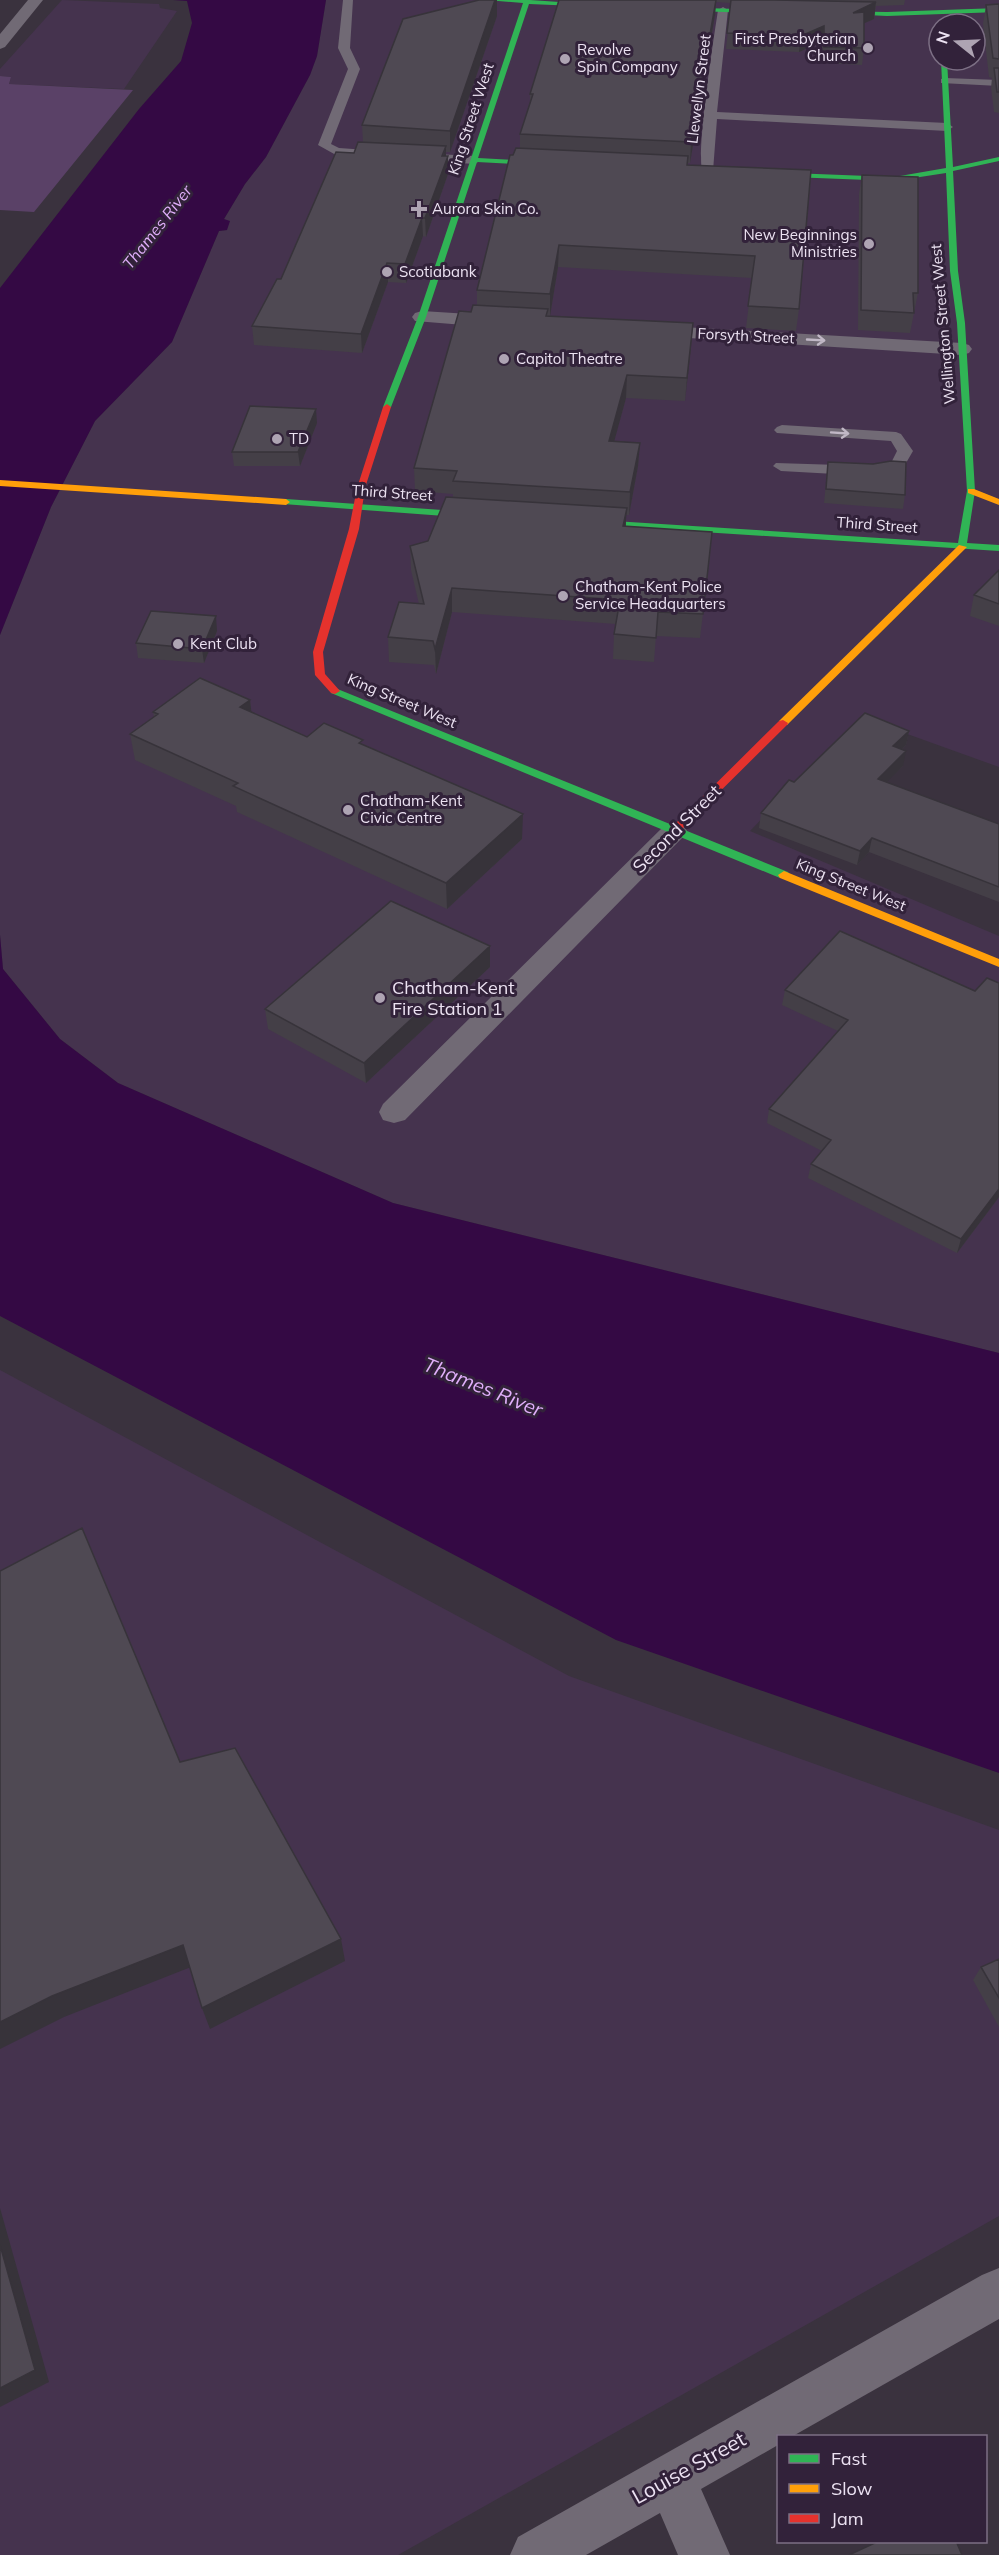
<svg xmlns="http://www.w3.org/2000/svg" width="999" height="2555" viewBox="0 0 999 2555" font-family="Mulish,sans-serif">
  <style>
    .built { fill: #45334e; fill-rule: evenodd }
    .green { fill: #5a4167 }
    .water { fill: #340944 }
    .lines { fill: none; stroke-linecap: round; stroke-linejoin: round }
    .lane { fill: #716a75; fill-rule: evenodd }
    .street { fill: #716a75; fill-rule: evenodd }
    .fast { fill: #30b455; fill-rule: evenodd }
    .slow { fill: #ff9f0a; fill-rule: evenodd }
    .jam { fill: #e5322d; fill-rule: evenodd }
    .wall { fill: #443f47 }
    .shaded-wall { fill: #37333a }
    .building { fill: #4f4953; stroke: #37333a; stroke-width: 1.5 }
    .oneway { stroke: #c1b8c6 }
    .poi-dot { fill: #aea4b3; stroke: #32223a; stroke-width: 2 }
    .labels { text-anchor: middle; stroke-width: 6; stroke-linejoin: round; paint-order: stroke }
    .far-poi-label { font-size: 15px; fill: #ece2f2; stroke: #32223a; text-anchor: start }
    .far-street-label { font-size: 15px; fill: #ece2f2; stroke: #32223a }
    .far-water-label { font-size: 16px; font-style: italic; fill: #e0affa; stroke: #32223a }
    .street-label { font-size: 18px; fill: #ece2f2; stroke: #32223a }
    .poi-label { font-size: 18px; fill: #ece2f2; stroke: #32223a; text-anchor: start }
    .water-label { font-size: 20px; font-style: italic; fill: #e0affa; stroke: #32223a }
    .near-street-label { font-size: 21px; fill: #ece2f2; stroke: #32223a }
  </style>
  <rect width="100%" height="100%" fill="#3a323e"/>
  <path class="built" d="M62,0L159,4L160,8L177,11L124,89L9,84L11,77L0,76V69Z
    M326,0H999V767L860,717L750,831L999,936V1353L393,1203L118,1083L60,1039L3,969L0,935V635L51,507L95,421L172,342L219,231L227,230L224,219L245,184L266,157L310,75L317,56ZM939,24H975V60H939Z
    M0,1370L569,1676L999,1830V2216L398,2555H0Z"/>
  <path class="green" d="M0,76L11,77L9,84L133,90L34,212L0,210Z"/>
  <path class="water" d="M173,0H326L317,56L310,75L266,157L245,184L224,219L230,221L227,230L219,231L172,342L95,421L51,507L0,635V288L139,109L181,61L192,23L187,1Z
    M0,935L3,969L60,1039L118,1083L393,1203L999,1353V1773L616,1640L0,1316Z"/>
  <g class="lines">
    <path class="lane" d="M343,0H353L350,48L360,69L331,144L339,148L381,151V157L377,158L336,155L318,145L348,69L338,48Z
      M723,7L728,10L717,112L947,123L953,127L947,131L717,119L713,171L711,174H703C695,157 714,37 718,10Z
      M945,78L999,80V86L941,83V79Z
      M415,153L475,156L481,160L475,164L411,160L409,157Z
      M782,425L896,432L901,434L913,451L902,470L871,476L781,471L773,466L776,463L871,466L891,463L897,451L891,441L777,433L774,430L777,427Z"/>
    <path class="street" d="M28,0H43L5,47L0,49V34Z
      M422,311L501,316L508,318L511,322L508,326L501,328L415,321L412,317L415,313Z
      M648,325L962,343L969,345L972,349L969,353L962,355L641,335L638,331L641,327Z
      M674,823L683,825L687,831L683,837L405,1120L394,1123L383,1120L379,1112L383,1104L665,825Z
      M999,2268V2319L793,2436H778V2445L701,2489L730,2555H678L660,2513L586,2555H510L518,2537L982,2275Z"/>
    <path class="fast" d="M486,0H530L604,5L601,7L529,4L478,158L554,162L557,164L554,166L477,162L426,317L391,407L387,410L383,407L418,317L523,3Z
      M669,7L775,10L778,12L775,14L671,10Z
      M999,8V12L887,16L826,13L829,11L887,12Z
      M941,60H947L953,167L999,157V161L953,171L958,271L965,323L975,491L967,543L999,545V551L579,524V520L582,519L958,543L967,491L957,323L950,271L946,173L894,181L765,176L762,174L765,172L894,177L946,168Z
      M286,499L485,513L489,516L485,519L283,504L282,502Z
      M335,688L788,872L790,875L788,878H780L331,693V689Z"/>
    <path class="slow" d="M0,480L286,499L290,502L286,505L0,486Z
      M968,489H974L999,499V505L968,493Z
      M959,545L967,547L787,725H779V721Z
      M784,871L999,959V967L780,878L778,875Z"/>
    <path class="jam" d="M387,404L391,407L365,488L359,529L323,652L325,674L340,691L335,694L331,693L315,675L313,652L349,529L357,488L383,407Z
      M783,720L788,723L787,725L678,833H670V829L779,721Z"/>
  </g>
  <path class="wall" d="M559,0H905L904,5L876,6L874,19L864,23V48L862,65L822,63V42L799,52L726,49L731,3L716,2L715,15L690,163H688V165L799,309L796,331L746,328L752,278L558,267L550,316L691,346L685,401L626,398L614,441L640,443L638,466L629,515H626V526L710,556L700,638L656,636L654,662L613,659L614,634L616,624L452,612L436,674L434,665L389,662L388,637L419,604L411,570L410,546L428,541L453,497V494L415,491L414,468L471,312L477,305V290L513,155L520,148V134L530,105V94Z
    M999,4V113L994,112L991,88L992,78L989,77L983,24L986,5Z
    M497,16L450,152H446V156H448V174L426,237L423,236L406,283L388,282L362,353L254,345L252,326L281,279L354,153L363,142L362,125Z
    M862,175L918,293L910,333L858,330L859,194Z
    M317,423L300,466H234L232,452Z
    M828,462L905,495L903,509L824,503Z
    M999,570V626L970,616L974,595Z
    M217,631L204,663L138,658L136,643Z
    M250,700L251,712L307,737L364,745L522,839L447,909L237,812L236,806L135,760L130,734L154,717L153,712Z
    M909,731L906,745L901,750L903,766L886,782L999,824V902L869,852L857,865L759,828L761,813Z
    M490,967L366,1083L268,1029L265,1009Z
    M999,983V1197L957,1253L808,1178L811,1164L822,1151L767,1123L769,1109L838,1031L782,1005L785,990L975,991Z
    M999,1959V2027L973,1980L981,1967Z"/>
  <path class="shaded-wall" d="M495,0H497V16L450,152V131Z
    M716,0L715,15L690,163L691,142Z
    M876,2L874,19L851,29L853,13Z
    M824,26L822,42L799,52L801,36Z
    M446,146V161L448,156V174L426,237L425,218Z
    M422,218L423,236L406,283L405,264Z
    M559,245L558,267L550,316V294Z
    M387,263L388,282L362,353L361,334Z
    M693,323L691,346L685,401L687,378Z
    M627,375L626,398L608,464L609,441Z
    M316,409L317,423L300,466L298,452Z
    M640,443L638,466L629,515L630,492Z
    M627,508L625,532L623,526Z
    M452,588V612L436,674L435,649Z
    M216,616L217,631L204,663L202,649Z
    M250,700L253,725L240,707Z
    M909,731L906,745L890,761L893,746Z
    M906,751L903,766L875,794L878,779Z
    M523,814L522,839L447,909L446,883Z
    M872,838L869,852L857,865L860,851Z
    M490,946V967L366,1083L364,1063Z
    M999,1189V1197L957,1253L961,1239Z
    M341,1939L345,1961L210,2029L202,2008Z
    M183,1945L191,1967L64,2017L0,2049V2022L52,1996Z
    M0,2208L49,2382L0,2407Z"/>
  <path class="building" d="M479,0H495L450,131L362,125L403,19Z
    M559,0H716L691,142L520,134L533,94H530Z
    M731,0H774L876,2L853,13L864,12V48L824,47V26L801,36L727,33Z
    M999,4V59L993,58L986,5Z
    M994,68H999V92H997Z
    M358,142L446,146L442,156H448L425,218H422L405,264L387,263L361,334L252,326L277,279H281L336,152L354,153Z
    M516,148L688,156L687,165L811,170L799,309L748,306L755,256L559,245L550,294L477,290L510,155H513Z
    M862,175L918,177V293H913L914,313L861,310Z
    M473,305L548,309L546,316L693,323L687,378L627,375L609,441L640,443L630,492L453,481L457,471L414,468L459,311L471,312Z
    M250,406L316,409L298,452H232Z
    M891,461L906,462L905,495L826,489L828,462L873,464Z
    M446,497L627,508L623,526L712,532L703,614L658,612L656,638L614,634L620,600L452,588L435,649L433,641L388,637L399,602L424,604L410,546L428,541Z
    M999,570V604L974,595Z
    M151,611L216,616L202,649L136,643Z
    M200,678L250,700L240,707L307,737L324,723L363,740L359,743L523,814L446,883L233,786L238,783L130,734L158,714L153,712Z
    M865,713L909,731L893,746L906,751L878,779L999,824V887L872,838L860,851L761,813L789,780L794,782Z
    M391,901L490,946L364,1063L265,1009Z
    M840,931L975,991L987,978L999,983V1189L961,1239L811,1164L831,1140L769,1109L848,1020L785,990Z
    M82,1528L180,1762L235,1748L341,1939L202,2008L183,1945L52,1996L0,2022V1571Z
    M999,1959V1998L981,1967Z
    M0,2245L35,2370L0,2388Z
    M879,2541H956L962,2555H849Z"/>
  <defs><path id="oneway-shaft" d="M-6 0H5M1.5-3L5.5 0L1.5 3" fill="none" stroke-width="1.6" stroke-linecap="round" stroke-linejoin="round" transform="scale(1.5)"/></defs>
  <g class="oneway">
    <use href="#oneway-shaft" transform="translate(816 340) rotate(3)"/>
    <use href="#oneway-shaft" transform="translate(840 433) rotate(4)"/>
  </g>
  <g class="poi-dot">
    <circle cx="868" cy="48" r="6"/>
    <circle cx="565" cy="59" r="6"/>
    <path d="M416 200h6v6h6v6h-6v6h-6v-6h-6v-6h6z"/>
    <circle cx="869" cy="244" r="6"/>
    <circle cx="387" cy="272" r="6"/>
    <circle cx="504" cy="359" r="6"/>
    <circle cx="277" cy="439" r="6"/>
    <circle cx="563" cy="596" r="6"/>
    <circle cx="178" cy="644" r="6"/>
    <circle cx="348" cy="810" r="6"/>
    <circle cx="380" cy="998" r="6"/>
  </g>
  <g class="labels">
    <g class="far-poi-label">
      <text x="856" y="44" text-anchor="end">First Presbyterian<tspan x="856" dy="17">Church</tspan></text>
      <text x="577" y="55">Revolve<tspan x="577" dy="17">Spin Company</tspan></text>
      <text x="432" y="214">Aurora Skin Co.</text>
      <text x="857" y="240" text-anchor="end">New Beginnings<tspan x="857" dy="17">Ministries</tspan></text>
      <text x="399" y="277">Scotiabank</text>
      <text x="516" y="364">Capitol Theatre</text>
      <text x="289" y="444">TD</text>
      <text x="575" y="592">Chatham-Kent Police<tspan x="575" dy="17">Service Headquarters</tspan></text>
      <text x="190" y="649">Kent Club</text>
      <text x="360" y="806">Chatham-Kent<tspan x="360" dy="17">Civic Centre</tspan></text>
    </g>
    <g class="far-street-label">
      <text transform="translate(699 89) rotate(-83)" y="5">Llewellyn Street</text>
      <text transform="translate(471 119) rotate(-72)" y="5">King Street West</text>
      <text transform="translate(943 324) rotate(-95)" y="5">Wellington Street West</text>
      <text transform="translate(746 336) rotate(3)" y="5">Forsyth Street</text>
      <text transform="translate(392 493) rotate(4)" y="5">Third Street</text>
      <text transform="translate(877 525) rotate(4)" y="5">Third Street</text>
      <text transform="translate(402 701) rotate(23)" y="5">King Street West</text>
      <text transform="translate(851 885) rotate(22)" y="5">King Street West</text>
    </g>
    <g class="far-water-label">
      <text transform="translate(157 227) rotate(-52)" y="6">Thames River</text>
    </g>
    <g class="street-label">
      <text transform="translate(677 829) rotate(-45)" y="6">Second Street</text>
    </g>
    <g class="poi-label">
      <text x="392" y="994">Chatham-Kent<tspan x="392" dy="21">Fire Station 1</tspan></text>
    </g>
    <g class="water-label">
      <text transform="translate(483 1387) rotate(22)" y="7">Thames River</text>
    </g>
    <g class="near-street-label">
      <text transform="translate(689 2468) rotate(-29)" y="7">Louise Street</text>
    </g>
  </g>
  <rect x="777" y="2435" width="210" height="108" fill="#32223a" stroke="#7c6f84" stroke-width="1.5"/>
  <rect x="789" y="2454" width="30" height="9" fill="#30b455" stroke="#7c6f84" stroke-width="1.5"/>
  <text x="831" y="2465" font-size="18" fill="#ece2f2">Fast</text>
  <rect x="789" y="2484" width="30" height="9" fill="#ff9f0a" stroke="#7c6f84" stroke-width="1.5"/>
  <text x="831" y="2495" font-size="18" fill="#ece2f2">Slow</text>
  <rect x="789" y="2514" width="30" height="9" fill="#e5322d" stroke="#7c6f84" stroke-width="1.5"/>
  <text x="831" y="2525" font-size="18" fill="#ece2f2">Jam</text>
  <g transform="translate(957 42) rotate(288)"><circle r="28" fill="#32223a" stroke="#7c6f84" stroke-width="1.5"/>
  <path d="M0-4.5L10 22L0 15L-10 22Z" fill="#aea4b3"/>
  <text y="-9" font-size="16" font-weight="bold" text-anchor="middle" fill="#ece2f2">N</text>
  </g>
</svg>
